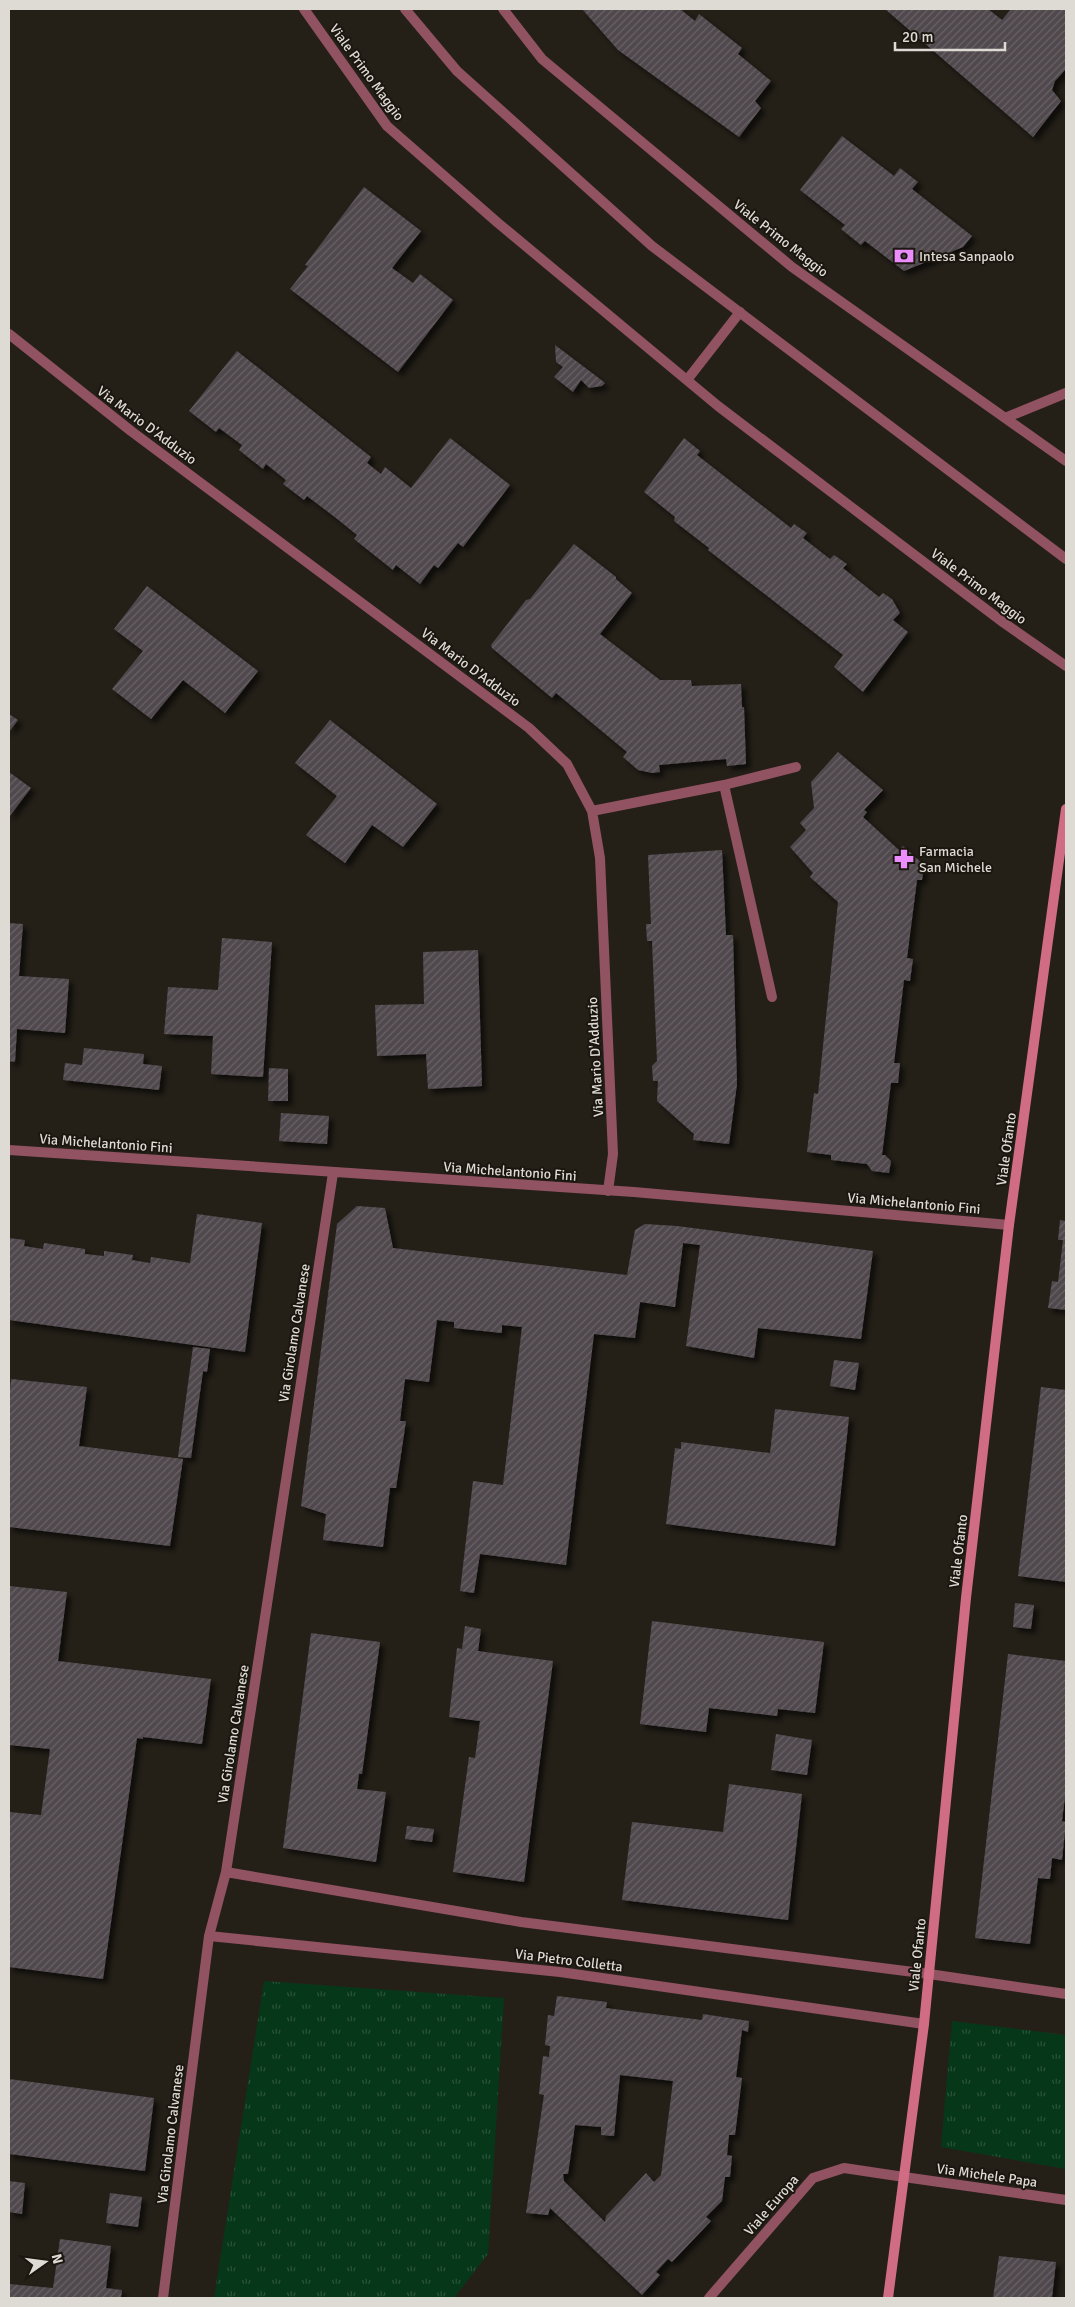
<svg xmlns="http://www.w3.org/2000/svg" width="1075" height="2307" viewBox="0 0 1075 2307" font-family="Signika,sans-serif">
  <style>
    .park { fill: url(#park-tufts) }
    .building { fill: url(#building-hatch); fill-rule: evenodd; filter: url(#shadow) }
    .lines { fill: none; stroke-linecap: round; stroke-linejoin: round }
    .minor { stroke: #915261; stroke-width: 10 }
    .tertiary { stroke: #915261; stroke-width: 10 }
    .secondary { stroke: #d16c85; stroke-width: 10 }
    .labels { text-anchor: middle; stroke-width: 4; stroke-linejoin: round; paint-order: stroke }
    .street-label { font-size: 14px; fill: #dedbd5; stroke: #1b160f }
    .poi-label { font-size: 14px; fill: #dedbd5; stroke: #1b160f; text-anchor: start }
  </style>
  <defs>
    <pattern id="park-tufts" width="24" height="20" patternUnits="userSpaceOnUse" patternTransform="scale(1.25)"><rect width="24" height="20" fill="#063719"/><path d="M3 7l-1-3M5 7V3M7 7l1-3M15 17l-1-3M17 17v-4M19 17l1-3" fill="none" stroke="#2a533a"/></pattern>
    <pattern id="building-hatch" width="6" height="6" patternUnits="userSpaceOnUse" patternTransform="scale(1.25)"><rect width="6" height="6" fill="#50484d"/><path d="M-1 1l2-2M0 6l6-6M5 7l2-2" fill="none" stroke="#696266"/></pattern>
    <filter id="shadow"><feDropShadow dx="4.5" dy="4.5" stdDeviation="2.5" flood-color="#0009"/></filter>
  </defs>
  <rect width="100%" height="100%" fill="#242018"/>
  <path class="park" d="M264,1981L504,1998L488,2254L454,2298H214Z
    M952,2021L1066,2035V2169L941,2147Z"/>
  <path class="building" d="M582,9H680L695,21L699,14L742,48L738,54L771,81L755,101L761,108L739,137L618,50Z
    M885,9H988L1002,20L1011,9H1066V69L1055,81L1052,90L1061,101L1033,137Z
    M842,136L894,176L900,168L918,182L912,189L972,236L963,247L904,271L865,241L861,245L841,229L845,225L800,190Z
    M364,187L421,231L392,268L413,283L420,274L453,300L398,372L290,289L308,266L305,265Z
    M555,345L600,379L605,383L602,386L589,388L581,380L573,392L554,377L563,367L556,362Z
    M237,351L371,457L367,463L381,474L385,467L411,488L450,438L510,485L463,547L458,543L438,568L434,565L420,584L396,565L393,570L354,539L357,535L336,518L307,496L304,500L283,484L286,480L266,464L263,469L239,450L242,445L219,428L216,432L189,411Z
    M684,438L700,451L697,455L791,528L794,524L807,533L803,538L830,559L834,555L847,564L843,568L879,597L883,593L892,599L900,613L893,620L908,632L863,692L834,667L843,655L708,550L709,548L674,521L675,517L644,492Z
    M574,544L616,577V579L632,593L600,634L660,680H691L692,686L741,684L742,707H744L746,764L727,766L726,759L659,765L660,772L652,773L638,770L623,757L627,752L556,693L552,698L492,648L491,645L526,600L530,599Z
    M147,586L258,671L225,713L183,680L151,719L112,689L143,651L114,629Z
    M9,714L18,720L9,732Z
    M330,720L437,804L403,847L372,825L345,863L306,835L337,796L295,763Z
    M838,752L883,790L864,810L867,812L863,817L899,850L903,846L924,865L922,880H917L907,958L913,959L910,981L904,980L894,1063H900L898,1083H891L882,1155H885L891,1161L889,1173L872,1171L867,1164L831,1160V1155L807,1152L814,1093L818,1094L838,902L810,877L813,873L790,847L806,830L800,823L814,808L811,782Z
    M9,772L31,788L9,817Z
    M722,850L726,935H733L737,1084L729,1144L693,1140L694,1134L657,1101L658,1081H653L652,1066L657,1061L652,941H647L646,924H651L648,855Z
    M9,923L23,924L19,976L69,979L65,1033L17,1029L15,1062L9,1061Z
    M222,938L272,942L263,1077L211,1074L213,1036L164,1034L168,987L218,990Z
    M478,950L482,1086L428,1089L426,1054L377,1056L375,1005L424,1004L423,952Z
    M84,1048L144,1054L143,1064L162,1066L159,1090L63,1080L65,1063L82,1065Z
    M269,1068L288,1069V1101H268Z
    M281,1113L329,1116L327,1144L279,1141Z
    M357,1206L385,1208L393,1248L627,1275L635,1230L645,1224L677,1226L873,1251L861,1339L758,1328L754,1358L686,1346L700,1245L683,1243L675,1307L640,1302L635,1338L594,1334L566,1565L480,1554L474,1593L460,1591L473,1481L503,1485L522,1327L502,1325V1333L454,1328V1322L437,1320L429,1382L405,1379L400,1421H406L396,1488H390L383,1547L323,1540L326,1514L301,1506L337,1224Z
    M197,1214L262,1223L245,1352L9,1320V1238L25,1240L24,1246L43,1249L44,1243L85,1249V1254L104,1256V1251L133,1255L132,1260L150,1263L151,1257L190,1263Z
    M1060,1220L1066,1221V1310L1048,1308L1052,1281L1058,1282L1063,1240H1058Z
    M193,1347L210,1349L207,1372L203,1371L191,1458L178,1457Z
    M834,1360L859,1363L855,1390L830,1386Z
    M11,1379L87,1387L79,1446L183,1459L170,1546L9,1527V1400Z
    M1041,1387L1066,1390V1582L1018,1576Z
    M775,1409L849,1417L835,1546L666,1524L675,1448L681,1449V1442L770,1453Z
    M9,1586L67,1592L58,1661L211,1679L202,1744L143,1737V1739L137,1738L103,1979L9,1967V1812L41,1815L50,1749L9,1745Z
    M1015,1603L1034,1605L1031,1629L1013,1627Z
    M652,1621L824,1642L815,1713L778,1709L777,1716L709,1708L706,1732L640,1724Z
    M465,1626L481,1629L478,1651L553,1661L524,1882L453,1872L469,1757L475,1758L480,1721L449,1717L457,1648L462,1649Z
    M311,1633L380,1642L362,1774H359L357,1789L386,1792L376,1862L283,1848Z
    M1008,1654L1066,1661V1789L1062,1821L1066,1822L1062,1860L1052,1858L1050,1879L1038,1878L1030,1944L975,1938Z
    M776,1734L812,1740L807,1775L771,1770Z
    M729,1784L802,1794L788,1920L622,1900L632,1822L723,1832Z
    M407,1826L434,1829L432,1842L405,1839Z
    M557,1996L607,2002L606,2008L702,2020L703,2014L749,2021L748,2032L742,2030L736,2077L742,2078L735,2135H729L727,2155L732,2156L730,2177H725L722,2201L706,2217L711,2221L672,2262L668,2259L656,2272L660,2275L642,2295L550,2208L548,2215L526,2213L544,2095L539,2094L543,2056L549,2057L550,2046L545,2045L548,2015L554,2016ZM620,2075L673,2081L661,2175L654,2182L646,2173L606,2216L605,2222L564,2181L563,2174H568L575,2125L601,2127V2135L614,2136Z
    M9,2079L154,2098L145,2171L9,2154Z
    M9,2181L25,2183L22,2214L9,2212Z
    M110,2193L142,2197L138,2227L106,2223Z
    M60,2239L111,2246L106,2288L122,2290L121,2298H9V2284L53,2288Z
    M999,2256L1056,2262L1052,2298H993Z"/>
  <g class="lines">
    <path class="minor" d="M304,9L387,126L498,223L718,406L1004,623L1066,666
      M503,9L542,59L792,267L1066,461
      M9,334L131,431L529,728L567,764L592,811L600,858L613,1154L608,1191
      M687,380L740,312
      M1005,418L1066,393
      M724,785L772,997
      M592,811L724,785L796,767
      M9,1150L634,1192L1009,1225
      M226,1872L521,1922L929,1974L1066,1994
      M209,1936L560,1972L924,2024
      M904,2177L1066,2200
      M163,2298L209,1936L226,1872L333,1173"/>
    <path class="tertiary" d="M405,9L457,71L652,246L1066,559
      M709,2298L813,2178L844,2168L904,2177"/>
    <path class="secondary" d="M888,2298L924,2024L966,1598L1009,1225L1066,809"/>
  </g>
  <defs>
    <symbol id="bank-bare" viewBox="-9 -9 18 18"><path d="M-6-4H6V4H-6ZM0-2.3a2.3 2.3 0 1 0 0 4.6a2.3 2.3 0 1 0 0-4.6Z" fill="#eb8dfc" stroke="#1b160f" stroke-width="2.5" paint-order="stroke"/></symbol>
    <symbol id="pharmacy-bare" viewBox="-9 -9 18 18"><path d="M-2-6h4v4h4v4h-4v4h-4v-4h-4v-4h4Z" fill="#eb8dfc" stroke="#1b160f" stroke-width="2.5" paint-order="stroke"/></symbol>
  </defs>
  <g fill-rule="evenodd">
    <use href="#bank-bare" x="890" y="242" width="28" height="28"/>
    <use href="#pharmacy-bare" x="890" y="845" width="28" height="28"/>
  </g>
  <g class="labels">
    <g class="street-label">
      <text transform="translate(367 72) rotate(54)" y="5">Viale Primo Maggio</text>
      <text transform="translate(781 238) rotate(38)" y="5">Viale Primo Maggio</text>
      <text transform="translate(147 425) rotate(37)" y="5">Via Mario D'Adduzio</text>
      <text transform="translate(979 586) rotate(37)" y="5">Viale Primo Maggio</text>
      <text transform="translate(471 667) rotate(37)" y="5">Via Mario D'Adduzio</text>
      <text transform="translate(595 1057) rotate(-93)" y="5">Via Mario D'Adduzio</text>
      <text transform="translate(106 1143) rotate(4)" y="5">Via Michelantonio Fini</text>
      <text transform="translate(1006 1149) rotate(-82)" y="5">Viale Ofanto</text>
      <text transform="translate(510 1171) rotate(4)" y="5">Via Michelantonio Fini</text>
      <text transform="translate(914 1203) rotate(5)" y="5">Via Michelantonio Fini</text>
      <text transform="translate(294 1333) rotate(-81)" y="5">Via Girolamo Calvanese</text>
      <text transform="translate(958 1551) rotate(-83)" y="5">Viale Ofanto</text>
      <text transform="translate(233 1734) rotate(-81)" y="5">Via Girolamo Calvanese</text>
      <text transform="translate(917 1955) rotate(-84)" y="5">Viale Ofanto</text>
      <text transform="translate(569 1960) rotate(7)" y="5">Via Pietro Colletta</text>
      <text transform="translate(170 2134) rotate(-83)" y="5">Via Girolamo Calvanese</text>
      <text transform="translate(987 2175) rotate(8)" y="5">Via Michele Papa</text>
      <text transform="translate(771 2205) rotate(-49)" y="5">Viale Europa</text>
    </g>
    <g class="poi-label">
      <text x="919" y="261">Intesa Sanpaolo</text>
      <text x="919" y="856">Farmacia<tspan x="919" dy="16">San Michele</tspan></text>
    </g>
  </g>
  <rect width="1075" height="2307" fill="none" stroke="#dedbd5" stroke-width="20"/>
  <g transform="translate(45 2262) rotate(76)" stroke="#1b160f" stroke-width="4" paint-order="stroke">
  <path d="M0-4L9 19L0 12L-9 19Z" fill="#dedbd5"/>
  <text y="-8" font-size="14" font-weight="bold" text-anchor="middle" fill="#dedbd5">N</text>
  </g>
  <path d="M895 42v8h110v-8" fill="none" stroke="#dedbd5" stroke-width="2.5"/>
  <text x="902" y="42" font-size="15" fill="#dedbd5" stroke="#1b160f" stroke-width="4" paint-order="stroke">20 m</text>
</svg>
